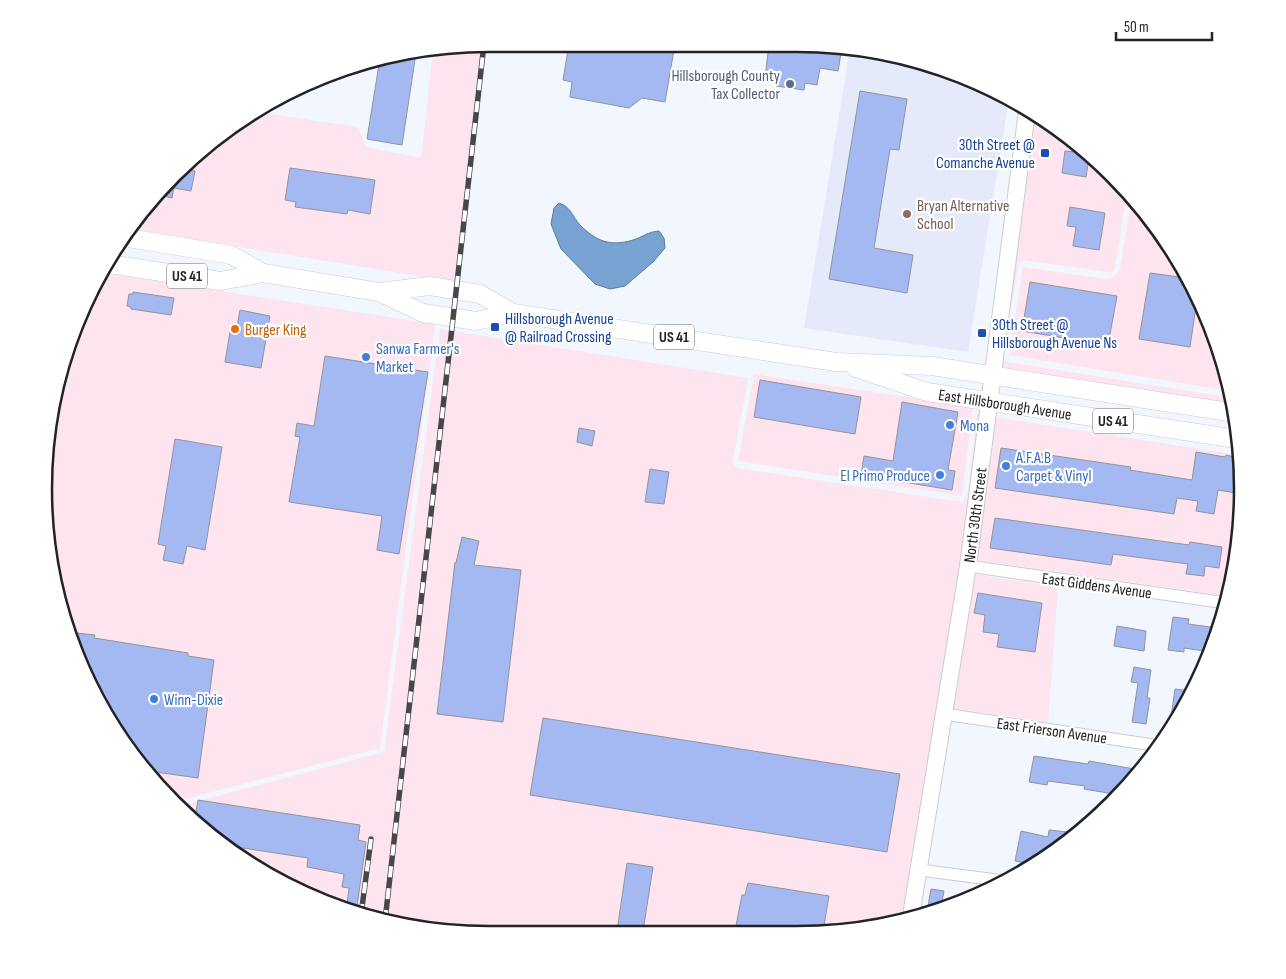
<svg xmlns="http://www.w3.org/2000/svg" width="1286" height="979" viewBox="0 0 1286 979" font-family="'Sofia Sans Condensed',sans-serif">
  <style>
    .commercial { fill: #fde4ee }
    .built { fill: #e4eafa }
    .water { fill: #78a2d2; stroke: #5e7c9e }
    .building { fill: #a4b9f2; stroke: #91949c }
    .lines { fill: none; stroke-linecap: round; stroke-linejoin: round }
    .street-casing { stroke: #c9ccd4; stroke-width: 13 }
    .secondary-casing { stroke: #c9ccd4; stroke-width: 18 }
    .primary-casing { stroke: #c9ccd4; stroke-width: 19 }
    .street { stroke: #fff; stroke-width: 11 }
    .secondary { stroke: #fff; stroke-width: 16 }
    .primary { stroke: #fff; stroke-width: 18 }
    .rail-casing { stroke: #46474b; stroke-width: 5.5 }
    .rail { stroke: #fff; stroke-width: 4; stroke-dasharray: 11; stroke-linecap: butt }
    .service-dot { fill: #5c6f8a; stroke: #fff; stroke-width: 2 }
    .transit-dot { fill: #1a4fb4; stroke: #fff; stroke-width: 2 }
    .education-dot { fill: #8d6e63; stroke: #fff; stroke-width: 2 }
    .food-dot { fill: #e8710a; stroke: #fff; stroke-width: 2 }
    .shop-dot { fill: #3f7fe0; stroke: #fff; stroke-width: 2 }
    .labels { text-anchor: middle; stroke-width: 4.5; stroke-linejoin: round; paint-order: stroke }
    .shield { fill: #fff; stroke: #646567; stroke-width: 1 }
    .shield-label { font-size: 15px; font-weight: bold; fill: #222326 }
    .service-label { font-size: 16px; fill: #4e5e75; stroke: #fff; text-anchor: end }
    .transit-label { font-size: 16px; fill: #164399; stroke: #fff; text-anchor: start }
    .education-label { font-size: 16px; fill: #785e54; stroke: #fff; text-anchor: start }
    .food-label { font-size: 16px; fill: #c56008; stroke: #fff; text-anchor: start }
    .shop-label { font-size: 16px; fill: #366cbe; stroke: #fff; text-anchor: start }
    .street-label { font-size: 16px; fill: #222326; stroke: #fff }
    .rim { fill: none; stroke: #222326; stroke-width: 2.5 }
  </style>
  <rect width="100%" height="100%" fill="#f2f6fe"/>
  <path class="commercial" d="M485,44L456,282L134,230L174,175L256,112L358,127L366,147L421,158L433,51Z
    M1035,122L1049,124L1068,136L1126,198L1115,267L1113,271L1106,272L1024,260L1019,262L1003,354L1004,360L1008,362L1232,398L1234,404L1000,367Z
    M1131,203L1167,242L1208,319L1230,391L1009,355L1023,267L1106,279L1115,276L1120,269Z
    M103,273L435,324L380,748L181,800L173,799L119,737L68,633L45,518L52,402L90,292Z
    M440,329L748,378L733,460L734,466L737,468L962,502L967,497L977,414L981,415L961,565L904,918L854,931H431L346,911L266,875L195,824L179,806L384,752Z
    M754,374L973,407L962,496L738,461Z
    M994,417L1239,455L1242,489L1234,576L1228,596L975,560Z
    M973,574L1058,587L1048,722L952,708Z"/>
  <path class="built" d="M850,49L912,59L993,90L1009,99L968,352L804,328Z"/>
  <path class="water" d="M559,203C571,207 572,216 580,225C596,241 610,247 633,240C643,237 647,232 659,231L664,238L665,248L653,262L625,286L610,289L595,284L561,249L551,224L554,208Z"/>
  <path class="building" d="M569,44H648L674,50L665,102L642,98L629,108L570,97L572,82L563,80Z
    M769,45H825L842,47L838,71L820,68L817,85L805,83L804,90L776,86L777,78L765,77Z
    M416,53L402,145L367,139L380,58Z
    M860,91L907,99L899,150L890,149L874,248L913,255L907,293L829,279Z
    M1065,151L1084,153L1089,158L1086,177L1062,173Z
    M290,168L375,180L370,214L348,210L347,214L295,207L296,202L285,200Z
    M182,169L195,171L191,191L174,188L172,198L159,195L174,175Z
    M1070,207L1105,213L1099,250L1073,246L1076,227L1067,226Z
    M1150,273L1187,278L1197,299L1190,347L1139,339Z
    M1030,282L1117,296L1108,345L1022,331Z
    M133,292L174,298L171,315L131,309V307L127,306L129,294H133Z
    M240,310L270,316L261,368L225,362L231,326L237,327Z
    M325,356L428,372L399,554L377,550L382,516L289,502L300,437L295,436L297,423L314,426Z
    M760,380L861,397L855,434L754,417Z
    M902,402L958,412L948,470L955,471L952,490L861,475L864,456L893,461Z
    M579,428L595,431L592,446L577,442Z
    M175,439L222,447L205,550L187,546L183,564L163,560L166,546L158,544Z
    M1001,448L1131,467L1130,470L1192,480L1196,452L1225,457L1226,455L1239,458L1242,494L1218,490L1214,514L1196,511L1198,501L1177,498L1174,514L995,488Z
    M650,469L669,472L664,504L645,502Z
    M995,518L1189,545L1190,542L1222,547L1219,568L1205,566L1204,576L1186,574L1188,564L1113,554L1111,565L990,548Z
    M462,537L479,541L474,565L521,570L503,722L437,714L455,562L456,563Z
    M978,593L1042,603L1035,652L997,647L999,634L983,632L985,615L974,613Z
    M1173,617L1189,619L1188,624L1218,628L1211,652L1184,648V652L1168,650Z
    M1117,626L1146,631L1144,651L1114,646Z
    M67,632L95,635L94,638L188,653V656L214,660L198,778L148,771L119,737Z
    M1134,667L1151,670L1147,698H1150L1146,724L1132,722L1138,683L1131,682Z
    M1175,689L1192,691L1170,732L1169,731Z
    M543,718L900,774L887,852L530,795Z
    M1034,756L1088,764L1089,761L1140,770L1120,795L1084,789L1085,786L1048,781L1047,785L1029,782Z
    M198,800L360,825L358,840L366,842L356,914L346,912L349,888L342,887L344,874L307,867L308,858L223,845L194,823Z
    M1049,830L1077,833L1049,856L1033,855L1031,864L1015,861L1021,831L1048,837Z
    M627,863L653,867L643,931H617Z
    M748,883L829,896L823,931H735L742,895H745Z
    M931,889L944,891L941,908L928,906Z"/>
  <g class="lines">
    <defs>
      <path id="street" d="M968,566L1226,603
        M944,714L1160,746
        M920,870L1004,881"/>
      <g id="secondary">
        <path id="s1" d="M911,916L968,566L1027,111"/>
      </g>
      <g id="primary">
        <path d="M128,238L231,255L263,273"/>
        <path d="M110,264L220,281L263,273L379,292L430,286L480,294L513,313L836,362L932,366L1235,413"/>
        <path d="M379,292L423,313L476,321L513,313"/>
        <path id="s2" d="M856,368L927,392L1237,439"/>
      </g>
    </defs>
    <use href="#street" class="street-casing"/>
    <use href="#secondary" class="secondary-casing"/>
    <use href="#primary" class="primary-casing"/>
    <use href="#street" class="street"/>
    <use href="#secondary" class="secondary"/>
    <use href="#primary" class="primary"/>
    <defs>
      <path id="rail" d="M361,915L371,839
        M385,921L484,44"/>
    </defs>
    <use href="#rail" class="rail-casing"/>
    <use href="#rail" class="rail"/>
  </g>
  <circle class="service-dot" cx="790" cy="84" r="5"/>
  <g class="transit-dot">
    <rect x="1040" y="148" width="10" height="10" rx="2.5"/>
    <rect x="490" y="322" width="10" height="10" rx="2.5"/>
    <rect x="977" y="328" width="10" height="10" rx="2.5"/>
  </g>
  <circle class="education-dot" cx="907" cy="214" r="5"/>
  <circle class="food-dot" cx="235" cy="329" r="5"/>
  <g class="shop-dot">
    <circle cx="366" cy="357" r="5"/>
    <circle cx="950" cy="425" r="5"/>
    <circle cx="1006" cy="466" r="5"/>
    <circle cx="940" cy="475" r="5"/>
    <circle cx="154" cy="699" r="5"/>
  </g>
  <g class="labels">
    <g class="shield">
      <rect x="167" y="263.5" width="40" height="25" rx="4"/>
      <rect x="654" y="324.5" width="40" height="25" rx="4"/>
      <rect x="1093" y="408.5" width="40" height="25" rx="4"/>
    </g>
    <g class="shield-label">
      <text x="187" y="281">US 41</text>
      <text x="674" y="342">US 41</text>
      <text x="1113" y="426">US 41</text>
    </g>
    <g class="service-label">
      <text x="780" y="81">Hillsborough County<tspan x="780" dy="18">Tax Collector</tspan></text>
    </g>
    <g class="transit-label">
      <text x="1035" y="150" text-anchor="end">30th Street @<tspan x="1035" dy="18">Comanche Avenue</tspan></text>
      <text x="505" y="324">Hillsborough Avenue<tspan x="505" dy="18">@ Railroad Crossing</tspan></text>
      <text x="992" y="330">30th Street @<tspan x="992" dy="18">Hillsborough Avenue Ns</tspan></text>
    </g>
    <g class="education-label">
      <text x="917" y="211">Bryan Alternative<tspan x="917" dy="18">School</tspan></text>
    </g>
    <g class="food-label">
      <text x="245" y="335">Burger King</text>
    </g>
    <g class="shop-label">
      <text x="376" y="354">Sanwa Farmer's<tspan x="376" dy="18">Market</tspan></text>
      <text x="960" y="431">Mona</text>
      <text x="1016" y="463">A.F.A.B<tspan x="1016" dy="18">Carpet &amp; Vinyl</tspan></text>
      <text x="930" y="481" text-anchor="end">El Primo Produce</text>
      <text x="164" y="705">Winn-Dixie</text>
    </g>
    <g class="street-label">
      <text dy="6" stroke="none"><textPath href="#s2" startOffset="154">East Hillsborough Avenue</textPath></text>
      <text dy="6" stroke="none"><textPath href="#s1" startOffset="406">North 30th Street</textPath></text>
      <text transform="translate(1097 585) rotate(8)" y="6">East Giddens Avenue</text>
      <text transform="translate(1052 730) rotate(8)" y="6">East Frierson Avenue</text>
    </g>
  </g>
  <path d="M0 0H1286V979H0ZM489 52H797A437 437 0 0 1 1234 489V489A437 437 0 0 1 797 926H489A437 437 0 0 1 52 489V489A437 437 0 0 1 489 52Z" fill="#fff" fill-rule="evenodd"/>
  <path class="rim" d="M489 52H797A437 437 0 0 1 1234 489V489A437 437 0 0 1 797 926H489A437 437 0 0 1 52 489V489A437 437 0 0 1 489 52Z"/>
  <path d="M1116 32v8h96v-8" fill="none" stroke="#222326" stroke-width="2.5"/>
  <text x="1124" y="32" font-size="15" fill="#222326" stroke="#ffffff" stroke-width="4" paint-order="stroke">50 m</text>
</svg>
